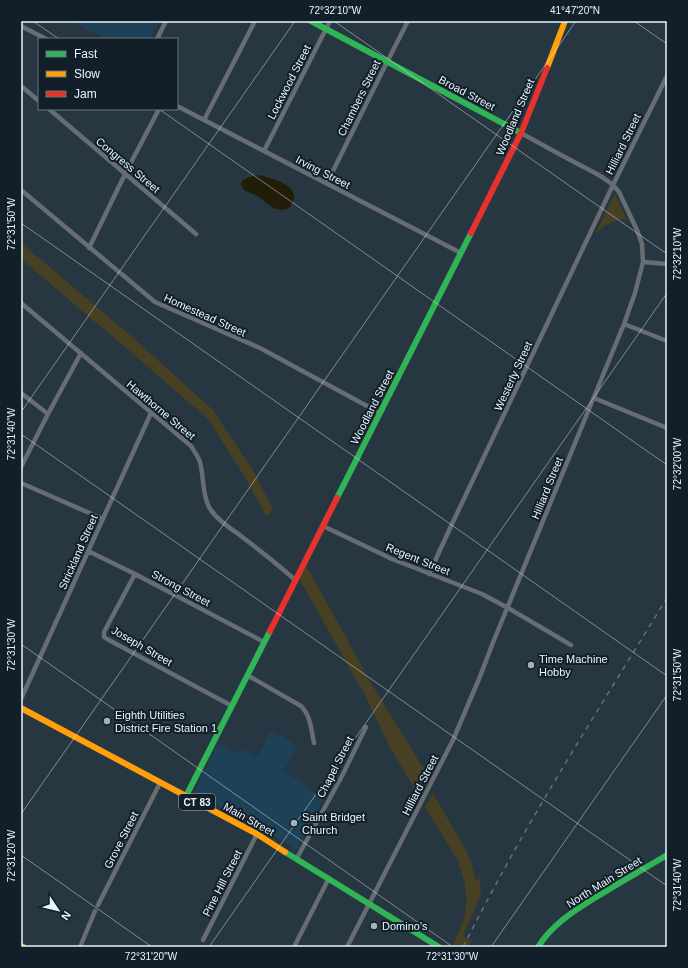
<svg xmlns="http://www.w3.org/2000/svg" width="688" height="968" viewBox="0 0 688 968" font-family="Arial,sans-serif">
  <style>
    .built { fill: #1e4158 }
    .green { fill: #474022 }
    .water { fill: #221d09 }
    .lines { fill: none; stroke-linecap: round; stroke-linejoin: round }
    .street { stroke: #676d72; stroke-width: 4.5 }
    .fast { stroke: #30b455; stroke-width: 6 }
    .slow { stroke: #ff9f0a; stroke-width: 6 }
    .jam { stroke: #e5322d; stroke-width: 6 }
    .rail { stroke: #676f76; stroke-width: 1.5; stroke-dasharray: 5 5; stroke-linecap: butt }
    .ticks { fill: none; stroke: #e7f5ff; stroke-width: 1; stroke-opacity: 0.45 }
    .poi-dot { fill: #a4b2bd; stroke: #121f28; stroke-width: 1.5 }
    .labels { text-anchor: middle; stroke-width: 4; stroke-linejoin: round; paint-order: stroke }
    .shield { fill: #121f28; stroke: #a7b5be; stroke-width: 1 }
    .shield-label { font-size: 10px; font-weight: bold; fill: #e7f5ff }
    .street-label { font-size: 11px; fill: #e7f5ff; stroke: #121f28 }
    .poi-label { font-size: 11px; fill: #e7f5ff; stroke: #121f28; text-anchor: start }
    .neatline { fill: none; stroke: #e7f5ff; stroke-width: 1.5 }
    .ticks-label { font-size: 10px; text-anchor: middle; fill: #e7f5ff }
  </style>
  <rect width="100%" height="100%" fill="#273742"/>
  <path class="built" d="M71,21H159L150,39H106Z
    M271,731L297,745L283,772L306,784L305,787L324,798L297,850L260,828L198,795L195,792L196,788L218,744L239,754L242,749L257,758Z"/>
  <path class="green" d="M615,194L628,222L625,219C615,219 599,228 594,236Z
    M21,243L131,336L213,410L252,469L273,509L267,517L243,474L208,419L125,347L21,259Z
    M306,565L365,672V673L420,763L430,774L419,796L391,749L360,685H359L299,578Z
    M433,793L467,852L471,862L476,881L479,876L481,894L463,936L472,941L469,947H456L453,946L464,919L467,899L464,880L458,861L425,807Z"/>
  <path class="water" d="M259,175C275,179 308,188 288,209L280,210L273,208L259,197L244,190L241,185L242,181L249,177Z"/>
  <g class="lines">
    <path class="street" d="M21,26L46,39
      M157,39L166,21
      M21,86L39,101
      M177,106L461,253
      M49,109L196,234
      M204,120L255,21
      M264,151L330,21
      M327,183L387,62L408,21
      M21,190L155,302L260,348L380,413
      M89,248L125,174L159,109
      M643,262L667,264
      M21,303L191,446C194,451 198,456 200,462C204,477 202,494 209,507C216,519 230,528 241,536C259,550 278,564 295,580
      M624,324L667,341
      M21,393L48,414
      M594,398L667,428
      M21,467L48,414L81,353
      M21,483L103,519
      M323,526L392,559L482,594L508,608L571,645
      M88,551L135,574L264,642
      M135,574L104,632V637L107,639L232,706
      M429,574L452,524L613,185L667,76
      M247,675L301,706C311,716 311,730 314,743
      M21,699L151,413
      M297,858L342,776L366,727
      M98,905L160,783
      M203,940L257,834
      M80,947L95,911
      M294,947L329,878
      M347,947L453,740L479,679L494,640L624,324L635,293L643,262L642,244L637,230L619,192C609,178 590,171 576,163C557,153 539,143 521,133"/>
    <path class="fast" d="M311,21L521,133
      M337,498L471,233
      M186,796L270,631
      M285,852L439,947
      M538,947C551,926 572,912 593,899C617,884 642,870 667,855"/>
    <path class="slow" d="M547,68L565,21
      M21,708L257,834L285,852
      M21,946L23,947"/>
    <path class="jam" d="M471,233L521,133L547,68
      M270,631L337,498"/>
    <path class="rail" d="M463,947C485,904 508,861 533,818C576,744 622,671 667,598"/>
  </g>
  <path class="ticks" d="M33,21L59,39M334,21L667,254M634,21L667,44M159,109L667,465M21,223L667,676M21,412L295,21M21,434L667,886M21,644L453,947M21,814L576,21M21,855L152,947M209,947L667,293M491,947L667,695"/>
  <g class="poi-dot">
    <circle cx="531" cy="665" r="4"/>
    <circle cx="107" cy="721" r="4"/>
    <circle cx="294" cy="823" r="4"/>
    <circle cx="374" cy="926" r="4"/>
  </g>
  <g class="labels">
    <rect class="shield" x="179" y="794" width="36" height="16" rx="3"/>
    <g class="shield-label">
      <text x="197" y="806">CT 83</text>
    </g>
    <g class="street-label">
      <text transform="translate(289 82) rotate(-63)" y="4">Lockwood Street</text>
      <text transform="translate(467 93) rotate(28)" y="4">Broad Street</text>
      <text transform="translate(359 98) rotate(-64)" y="4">Chambers Street</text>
      <text transform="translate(515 117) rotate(-67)" y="4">Woodland Street</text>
      <text transform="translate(623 144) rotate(-64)" y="4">Hilliard Street</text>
      <text transform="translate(128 165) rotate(40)" y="4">Congress Street</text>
      <text transform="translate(323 172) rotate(27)" y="4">Irving Street</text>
      <text transform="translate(205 315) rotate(24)" y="4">Homestead Street</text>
      <text transform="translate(513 376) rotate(-65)" y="4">Westerly Street</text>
      <text transform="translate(372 407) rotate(-63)" y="4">Woodland Street</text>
      <text transform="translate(161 410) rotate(40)" y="4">Hawthorne Street</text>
      <text transform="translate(547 488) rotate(-68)" y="4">Hilliard Street</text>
      <text transform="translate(78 552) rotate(-66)" y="4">Strickland Street</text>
      <text transform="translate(418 559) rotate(22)" y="4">Regent Street</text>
      <text transform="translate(181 588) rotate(28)" y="4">Strong Street</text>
      <text transform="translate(142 646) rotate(30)" y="4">Joseph Street</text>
      <text transform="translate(335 767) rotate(-63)" y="4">Chapel Street</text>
      <text transform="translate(420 785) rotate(-63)" y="4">Hilliard Street</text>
      <text transform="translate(249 819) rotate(29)" y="4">Main Street</text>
      <text transform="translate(121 840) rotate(-63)" y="4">Grove Street</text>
      <text transform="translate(604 882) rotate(-32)" y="4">North Main Street</text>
      <text transform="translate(222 883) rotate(-63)" y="4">Pine Hill Street</text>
    </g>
    <g class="poi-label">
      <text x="539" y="663">Time Machine<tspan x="539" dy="13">Hobby</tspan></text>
      <text x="115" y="719">Eighth Utilities<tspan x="115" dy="13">District Fire Station 1</tspan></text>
      <text x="302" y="821">Saint Bridget<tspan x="302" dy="13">Church</tspan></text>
      <text x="382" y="930">Domino's</text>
    </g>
  </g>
  <rect width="688" height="968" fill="none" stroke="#121f28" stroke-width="44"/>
  <rect x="38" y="38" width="140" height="72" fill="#121f28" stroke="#67757e"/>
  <rect x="46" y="51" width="20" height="6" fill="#30b455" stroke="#67757e"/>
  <text x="74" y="58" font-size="12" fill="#e7f5ff">Fast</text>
  <rect x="46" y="71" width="20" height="6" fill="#ff9f0a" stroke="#67757e"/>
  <text x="74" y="78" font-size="12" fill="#e7f5ff">Slow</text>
  <rect x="46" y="91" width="20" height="6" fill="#e5322d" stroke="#67757e"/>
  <text x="74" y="98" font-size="12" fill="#e7f5ff">Jam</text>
  <g transform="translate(58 910) rotate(125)" stroke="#121f28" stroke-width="3" paint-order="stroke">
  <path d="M0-3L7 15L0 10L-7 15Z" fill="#e7f5ff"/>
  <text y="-6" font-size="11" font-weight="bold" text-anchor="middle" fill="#e7f5ff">N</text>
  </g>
  <rect x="22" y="22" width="644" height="924" class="neatline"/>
  <g class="ticks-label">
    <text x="335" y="14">72°32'10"W</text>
    <text x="575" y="14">41°47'20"N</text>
    <text transform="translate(11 224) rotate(-90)" y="4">72°31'50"W</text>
    <text transform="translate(677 254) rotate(-90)" y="4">72°32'10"W</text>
    <text transform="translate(11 434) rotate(-90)" y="4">72°31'40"W</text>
    <text transform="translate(677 464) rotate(-90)" y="4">72°32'00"W</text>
    <text transform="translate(11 645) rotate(-90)" y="4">72°31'30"W</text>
    <text transform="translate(677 675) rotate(-90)" y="4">72°31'50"W</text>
    <text transform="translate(11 856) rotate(-90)" y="4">72°31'20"W</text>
    <text transform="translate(677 885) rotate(-90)" y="4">72°31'40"W</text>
    <text x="151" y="960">72°31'20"W</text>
    <text x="452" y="960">72°31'30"W</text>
  </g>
</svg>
